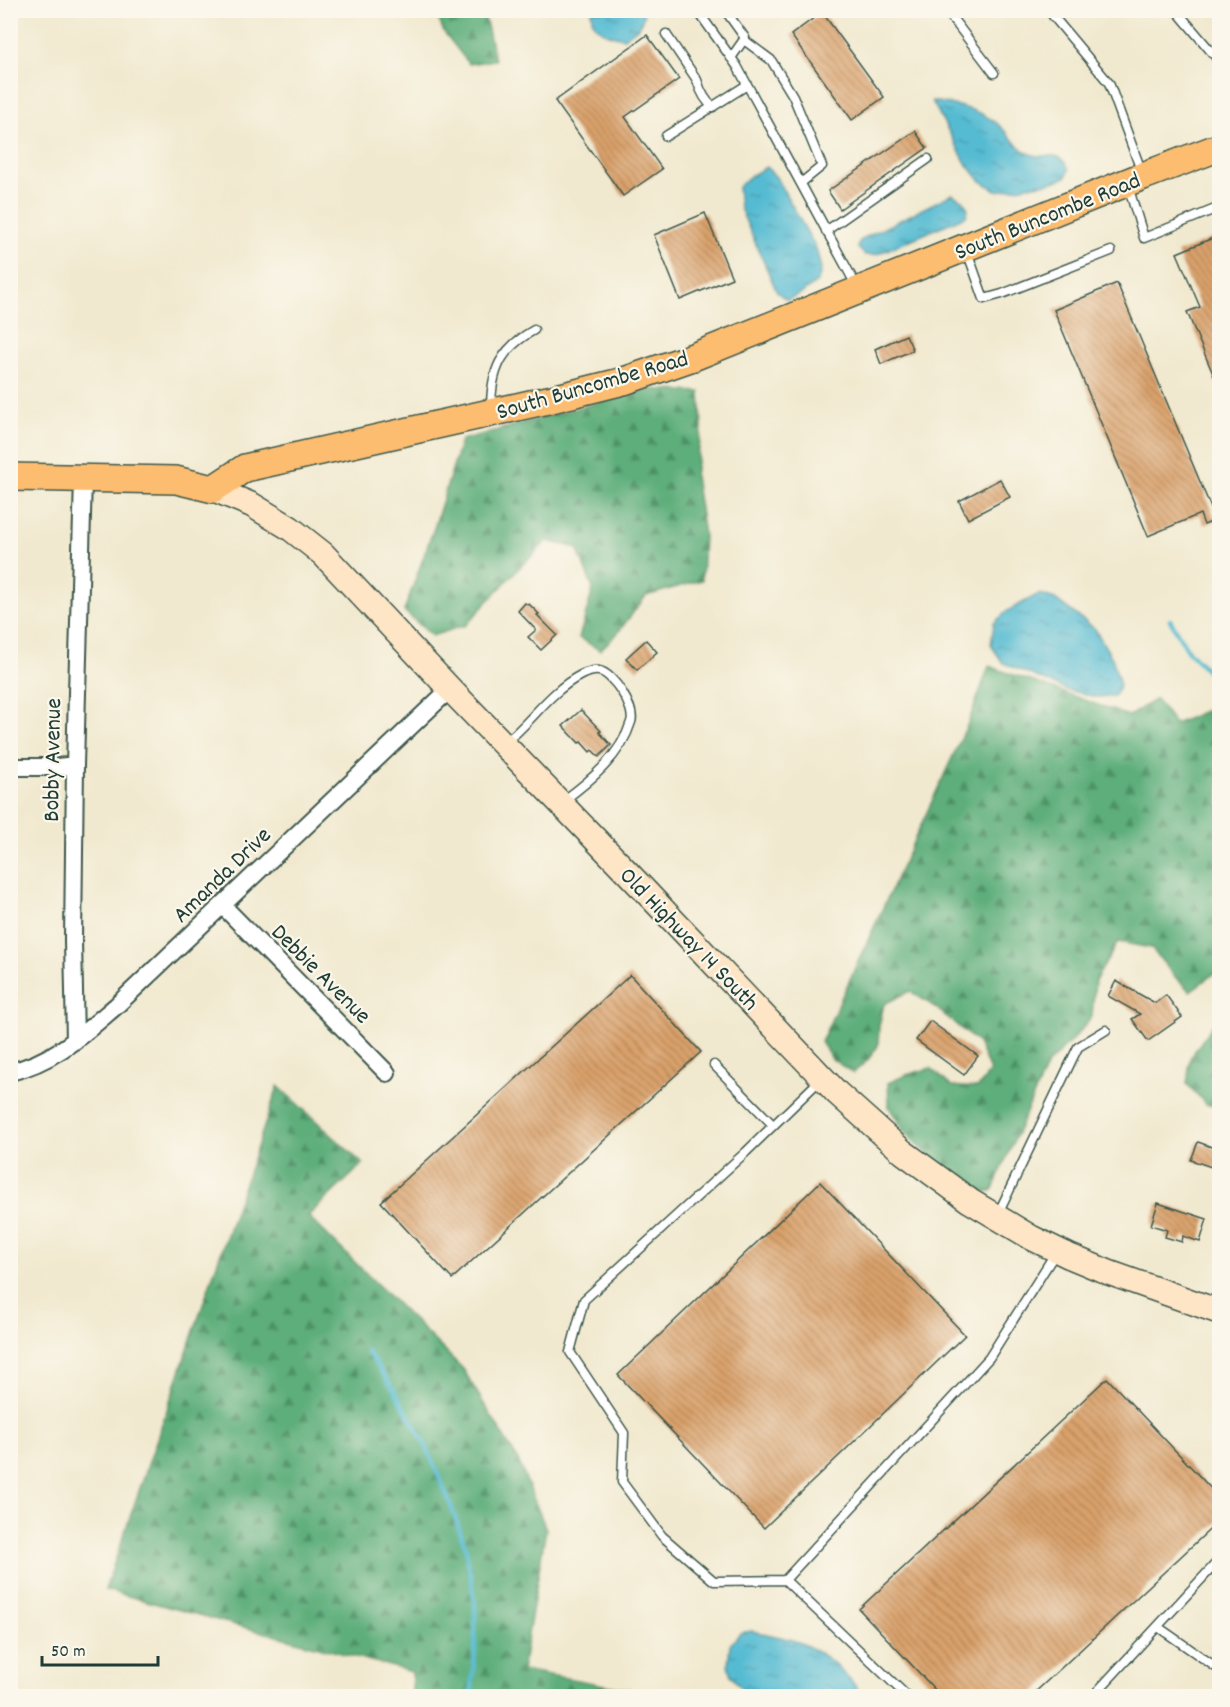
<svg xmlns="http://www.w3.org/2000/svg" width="1230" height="1707" viewBox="0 0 1230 1707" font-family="Dekko,sans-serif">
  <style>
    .forest { fill: url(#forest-firs); stroke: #3e7657; stroke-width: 1.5 }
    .water { fill: url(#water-ripples); stroke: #3a7c83; stroke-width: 1.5 }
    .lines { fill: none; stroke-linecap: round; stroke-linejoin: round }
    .stream { stroke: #54bbd2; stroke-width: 4.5 }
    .building { fill: url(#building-back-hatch) }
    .lane-casing { stroke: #3e574b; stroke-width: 11 }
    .street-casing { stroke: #3e574b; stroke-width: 20 }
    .secondary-casing { stroke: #3e574b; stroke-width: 27 }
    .primary-casing { stroke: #3e574b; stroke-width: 30 }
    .lane { stroke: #fff; stroke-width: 8 }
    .street { stroke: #fff; stroke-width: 16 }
    .secondary { stroke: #fee5c5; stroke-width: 24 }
    .primary { stroke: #fcbd6f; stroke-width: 27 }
    .labels { text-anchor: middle; stroke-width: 4.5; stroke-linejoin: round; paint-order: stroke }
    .street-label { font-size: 24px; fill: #1f3d34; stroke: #fbf7ec }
  </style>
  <defs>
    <pattern id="forest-firs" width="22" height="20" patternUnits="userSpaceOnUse" patternTransform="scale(1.5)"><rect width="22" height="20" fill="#5dae7a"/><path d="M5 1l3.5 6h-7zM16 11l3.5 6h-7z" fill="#4c8f65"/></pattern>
    <pattern id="water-ripples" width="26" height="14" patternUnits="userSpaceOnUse" patternTransform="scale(1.5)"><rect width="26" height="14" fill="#54bbd2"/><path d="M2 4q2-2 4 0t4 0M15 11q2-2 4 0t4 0" fill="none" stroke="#4599ab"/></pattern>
    <pattern id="building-back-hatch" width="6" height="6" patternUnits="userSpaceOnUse" patternTransform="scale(1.5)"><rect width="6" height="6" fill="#daa16b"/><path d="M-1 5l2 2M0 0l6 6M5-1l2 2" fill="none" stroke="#b08459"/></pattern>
  </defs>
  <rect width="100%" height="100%" fill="#fbf7ec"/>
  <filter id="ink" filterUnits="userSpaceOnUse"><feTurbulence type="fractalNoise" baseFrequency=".0167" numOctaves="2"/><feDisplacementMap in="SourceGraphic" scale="12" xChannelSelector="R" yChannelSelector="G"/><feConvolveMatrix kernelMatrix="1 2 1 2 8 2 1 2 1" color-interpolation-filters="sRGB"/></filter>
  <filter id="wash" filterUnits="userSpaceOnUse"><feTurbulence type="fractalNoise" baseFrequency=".008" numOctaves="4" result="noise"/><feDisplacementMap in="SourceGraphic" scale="24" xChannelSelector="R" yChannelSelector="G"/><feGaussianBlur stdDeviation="1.35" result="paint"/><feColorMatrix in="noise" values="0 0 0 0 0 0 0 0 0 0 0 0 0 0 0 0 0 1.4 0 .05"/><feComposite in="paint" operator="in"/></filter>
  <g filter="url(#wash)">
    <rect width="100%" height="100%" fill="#f1e9cf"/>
    <path class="forest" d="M435,11H478L486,21L495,60L469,64L444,32Z
      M647,389L700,392L702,428L695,476L704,535L702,580L646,596L616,635L600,650L579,638L593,589L577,548L547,541L513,574L466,625L432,636L404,611L435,525L461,440Z
      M989,666L1129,716L1156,699L1175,724L1219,705V970L1190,991L1176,978L1151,948L1118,942L1095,981L1092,1016L1077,1035L1047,1065L992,1191L981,1192L947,1171L906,1134L889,1107L888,1083L906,1075L931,1068L951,1086L978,1088L990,1071L978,1043L935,1007L910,991L884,1004L879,1026L878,1046L867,1061L853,1073L832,1059L821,1042L969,721Z
      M1219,1016L1220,1108H1219L1206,1104L1187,1084L1190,1058Z
      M278,1086L363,1164L308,1216L463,1369L519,1462L546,1529L522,1670L649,1693L648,1696H412V1672L105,1590Z"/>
    <path class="water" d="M592,11H641L644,15L640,26L624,38C608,35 589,30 592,11Z
      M932,101C957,105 985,110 1003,129C1011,137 1017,147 1026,152C1045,163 1057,145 1069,169L1066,177L1053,182L997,191L981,181L967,165Z
      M766,167L776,177L816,248L821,269L818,281L802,293L787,300L777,292L740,208L738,187L752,175Z
      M952,194L964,201L968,209L966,216L875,255H865L858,248L859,242L866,237Z
      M1039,594L1055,599L1095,629L1113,660L1120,686L1114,696L1096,697L1067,690L1003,663L991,645L994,623L1007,611Z
      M752,1631C767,1634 784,1637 798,1642C823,1651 849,1674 862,1696H788L772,1692L743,1690L731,1676L728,1664L730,1645L740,1633Z"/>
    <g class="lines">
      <path class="stream" d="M1170,620L1188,651L1220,683
        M367,1351L394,1390L426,1446L450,1503L466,1549L475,1603V1650L471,1696"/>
    </g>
    <g id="blocks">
      <path class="building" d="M822,12L884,97L852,120L791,35Z
        M647,35L679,79L625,117L662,169L623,196L555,101Z
        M915,131L927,148L840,209L828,191Z
        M705,213L732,278L680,300L654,235Z
        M1220,235V388H1219L1187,312L1200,307L1177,253Z
        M1117,283L1216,520L1204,525L1200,514L1148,536L1054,310Z
        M906,335L913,350L881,364L875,349Z
        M1000,479L1010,497L968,519L959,501Z
        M525,603L528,605L529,604L539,614L537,615L557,635L541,650L528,637L536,630L518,611Z
        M646,640L657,652L637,670L626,658Z
        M581,710L601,731L599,732L611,745L599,757L592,750L590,752L581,742L579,743L563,726Z
        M630,975L701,1052L452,1279L381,1202Z
        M1116,981L1155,1003L1166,995L1182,1017L1148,1041L1132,1019L1140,1014L1108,996Z
        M930,1021L978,1056L964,1075L916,1040Z
        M1198,1142L1220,1150V1170L1191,1160Z
        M820,1182L965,1335L764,1528L618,1375Z
        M1158,1203L1207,1219L1200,1242L1183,1236L1182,1242L1165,1237L1167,1230L1151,1225Z
        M1107,1378L1220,1498V1520L1031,1696H941L859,1609Z"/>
    </g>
  </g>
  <g filter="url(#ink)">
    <use href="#blocks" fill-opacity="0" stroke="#3e574b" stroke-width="1.5"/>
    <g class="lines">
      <defs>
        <path id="lane" d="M697,10L737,66L857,287
          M725,10L745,38L731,58
          M946,10L994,73
          M1048,10L1109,83L1142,173
          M1176,10L1220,62
          M666,34L697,80C700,90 704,100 713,107
          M744,40L771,60L793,96L822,166L801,183
          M666,136L747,85
          M1128,186L1144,238L1220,207
          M826,231L928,159
          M967,251L984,299L1002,294L1111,251
          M491,409C491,371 500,349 534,330
          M506,742C532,721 550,691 581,675C585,673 594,670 599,671C613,673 636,709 631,722C621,756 590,781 563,801
          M714,1065L773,1125
          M820,1080L746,1152L584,1300L570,1352L624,1433L622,1482L662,1536L714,1581L785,1580L989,1358L1056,1252
          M998,1214L1078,1047L1106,1030
          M785,1580L907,1696
          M1158,1627L1220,1670
          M1093,1696L1220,1559"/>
        <path id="street" d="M10,767H58L75,765
          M223,906L387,1073
          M75,1041L73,940L75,765L83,479
          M10,1072C54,1062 83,1034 116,1006L450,689"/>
        <path id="secondary" d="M213,489L252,505L290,528L323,554L450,689L627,872L837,1093L903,1152L970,1201L1032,1238L1069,1256L1110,1273L1220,1312"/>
        <path id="primary" d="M10,477L176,480L213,489L245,468L548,400L624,381L693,357L1143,176L1220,147"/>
      </defs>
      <use href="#lane" class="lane-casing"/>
      <use href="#street" class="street-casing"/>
      <use href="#secondary" class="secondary-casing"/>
      <use href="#primary" class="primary-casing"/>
      <use href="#lane" class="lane"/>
      <use href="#street" class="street"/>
      <use href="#secondary" class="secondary"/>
      <use href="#primary" class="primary"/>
    </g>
  </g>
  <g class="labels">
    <g class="street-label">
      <text transform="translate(1047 215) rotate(-22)" y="8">South Buncombe Road</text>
      <text transform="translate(592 384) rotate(-16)" y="8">South Buncombe Road</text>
      <text transform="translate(51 760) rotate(-89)" y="8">Bobby Avenue</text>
      <text transform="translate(221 874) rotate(-44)" y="8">Amanda Drive</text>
      <text transform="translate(690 938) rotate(46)" y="8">Old Highway 14 South</text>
      <text transform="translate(322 973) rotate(45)" y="8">Debbie Avenue</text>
    </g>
  </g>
  <rect width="1230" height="1707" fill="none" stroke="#fbf7ec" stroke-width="36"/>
  <path d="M42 1656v9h116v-9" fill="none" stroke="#1f3d34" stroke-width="3"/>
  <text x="51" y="1656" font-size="18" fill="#1f3d34" stroke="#fbf7ec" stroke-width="4.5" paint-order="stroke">50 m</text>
</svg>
